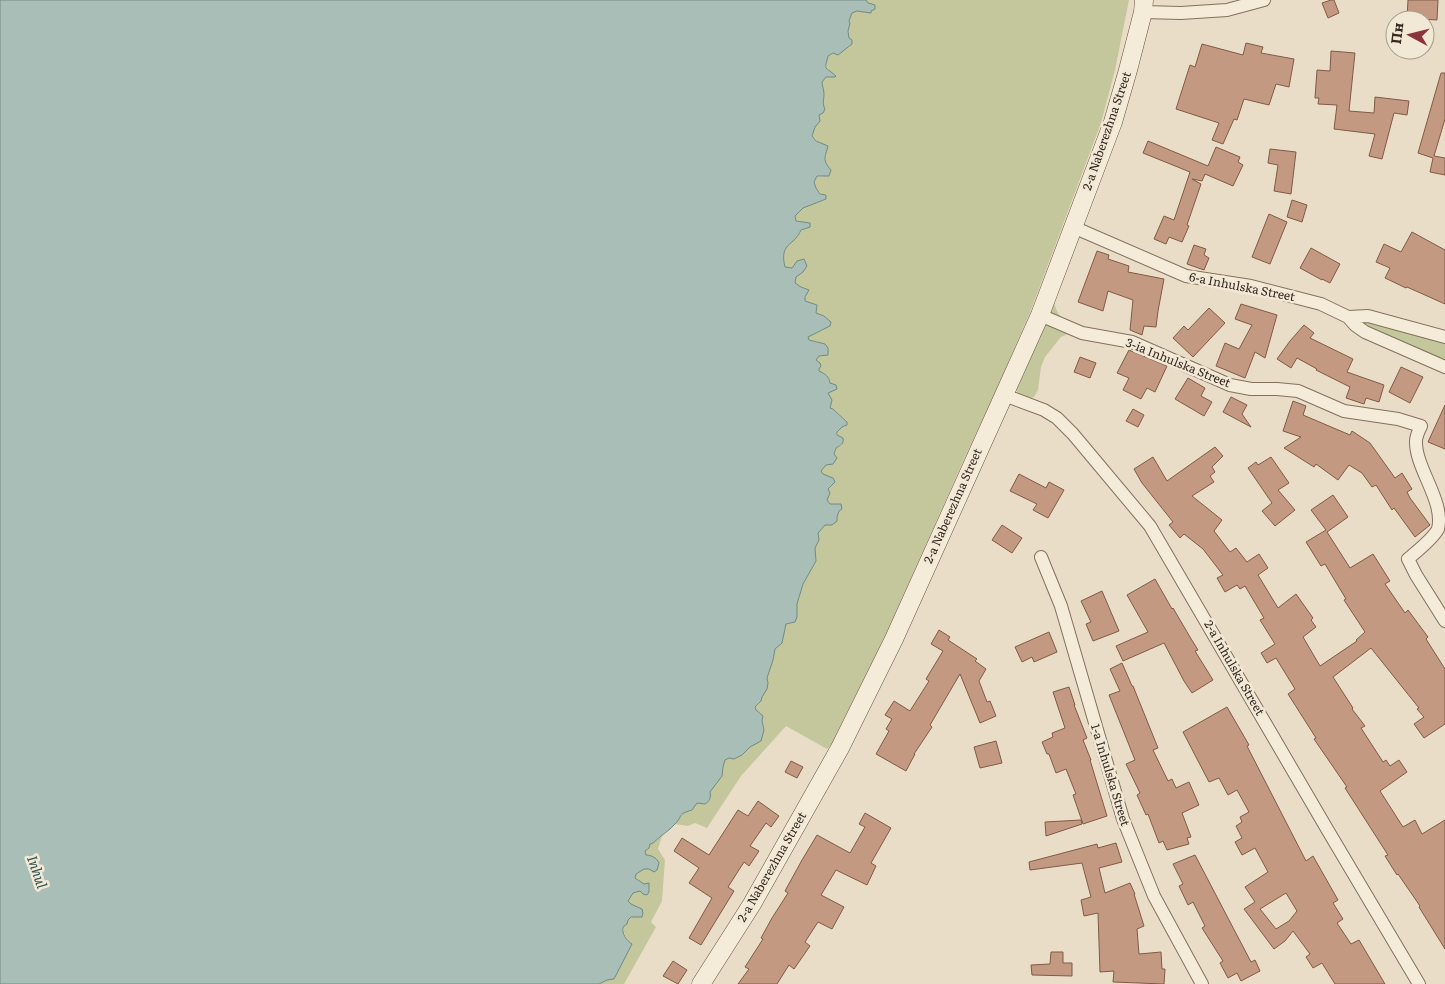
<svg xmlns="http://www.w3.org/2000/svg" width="1445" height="984" viewBox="0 0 1445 984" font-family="Literata,serif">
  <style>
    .green { fill: #c4c79c }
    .water { fill: #a8beb6; stroke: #6f8b83 }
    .building { fill: #c49981; stroke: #805a46; fill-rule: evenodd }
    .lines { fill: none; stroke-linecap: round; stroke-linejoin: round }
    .street-casing { stroke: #83705e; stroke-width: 14 }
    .secondary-casing { stroke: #655141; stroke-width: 19 }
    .street { stroke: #f5ebd9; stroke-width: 12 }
    .secondary { stroke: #f5ebd9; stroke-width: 18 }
    .labels { text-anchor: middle; stroke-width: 5; stroke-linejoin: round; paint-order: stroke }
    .street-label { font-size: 12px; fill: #352920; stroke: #f2e8d6 }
    .water-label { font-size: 14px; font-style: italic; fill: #31534f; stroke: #f2e8d6 }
  </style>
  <rect width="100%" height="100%" fill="#eaddc7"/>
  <path class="green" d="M866,0H1129L1115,70L1101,123L1031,310L995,393L965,457L886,634L831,745L827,749L786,726L741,776L707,828L695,823L688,826L675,824L679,816L684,812L689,811L697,803L701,802L722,776L723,767L725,760L729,758L734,759L741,755L750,747L761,741L764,730L762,721L763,716L756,710L755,707L759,704L768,683L767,678L773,660L775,649L782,642L786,624L795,622L797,617V604L803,584L816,561L815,548L819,540L818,533L825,525H832L837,517L841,505L830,504L827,500L828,489L833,478L823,474L821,471L826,465L833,464L836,448L842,445L837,432L842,427H845L847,421L833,409L830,408L828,393L831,390C829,380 825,380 820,372C818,369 818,364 816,360L818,356H823L819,342L809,340L808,336L823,330L824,316L816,313L817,305L805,301V288L801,287L795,283L796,277L803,272L797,261L792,268L785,267C783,255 783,248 792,241C795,238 797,238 799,235C802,230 804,227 810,223L796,221L795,216L803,208L826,199L816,188L814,182L817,176L823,177L826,151C822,145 817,141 812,136L815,127L820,121L819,115L825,109C822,103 824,100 824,94C824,90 822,86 822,82L826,77L836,76C827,70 825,67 828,56C837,51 841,54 848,46L849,21L852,13L857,11L870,13L868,3Z
    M1054,302C1058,320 1067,321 1083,327L1061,337L1045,357L1041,367L1038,390L1034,397L1026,399L1017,394V389Z
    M1361,320L1445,342V363L1361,323Z
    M663,833L658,849L665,860L662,901L651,922L656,927L624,984H599L607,980L614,979L628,941C616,920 630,922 642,909L631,904L628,901L633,893L640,891L644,884L635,878L636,874L644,869H649L645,851L649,848L650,844L653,843Z"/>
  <path class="water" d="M0,0H866L868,3L875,5V9L871,11V13L857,11L852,13L849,21L850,23L848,31L849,38L852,40V44L838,55L833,53L828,56L826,64V68L836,76L835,77H826L822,82C822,86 824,90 824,94C824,100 822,103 825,109L823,113L819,115L820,121L815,127L812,136L816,141L828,146C825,157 822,160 831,170L829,176H817L814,182L816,188L820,194L826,195V199L803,208L795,216L796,221L810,223V227L801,230C794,247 779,242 785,267L792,268L797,261L804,259L807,266L803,272L796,277L795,283L801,287L809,290L805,297V301L817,305L816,313L824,316L831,322L830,326L808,337L809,340L825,344L828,348V355L819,356L816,360L820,363L821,366L819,369V371C825,374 829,376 830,383L836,385L837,389L828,393L832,400L830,408L833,409L847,422V425L842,427L837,432V435L843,438C844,444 841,445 836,448L834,454L837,458L833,464L826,465L821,471L823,474L833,478L835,482L828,489L830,493L827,500L830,504H841L842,509L839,511L837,517V521L832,525H825L818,533L819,540L815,548L816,561L803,584L797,604V617L795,622L786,624L782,643L775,649L773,660L767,678L768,683L767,689L762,697L761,701L755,707L756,710L763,716L762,721L764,730L761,741L750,747L742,755L734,759L729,758L725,760L723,767L722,776L710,792C711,798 710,801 705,804L697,803L692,810C676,815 684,815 675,824C669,831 660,836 653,843L650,844L649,848L645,851L646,855C651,855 657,858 659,863L657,870L654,872L649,869H644L636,874L635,878L644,884L649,883V892L647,895L643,894L640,891L633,893L628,901L631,904L642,909L643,913L642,917H631L628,920L627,924L623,927C622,934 626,940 632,944L614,979L607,980L599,984H0Z"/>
  <path class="building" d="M1331,0H1334L1339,13L1328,18L1322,3Z
    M1408,0H1438L1437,20L1407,18Z
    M1246,43L1263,47L1261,53L1294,59L1289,87L1276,84L1269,105L1244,99L1237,120L1234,119L1223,144L1212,140L1219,123L1176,109L1190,65L1195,67L1202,44L1243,55Z
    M1331,51L1355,53L1349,111L1374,113L1375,97L1409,101L1407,115L1394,113L1382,159L1369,156L1375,134L1334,129L1337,105L1318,104L1319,98H1315L1317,70L1330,71Z
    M1441,73H1445V119L1434,156L1445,158V175L1430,172L1433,158L1418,153Z
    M1148,141L1208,166L1216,147L1240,157L1238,162L1243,165L1233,186L1205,174L1202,181L1192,179L1201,184L1187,225L1189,226L1182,242L1169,237L1166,244L1154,239L1164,216L1174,220L1190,172L1143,153Z
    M1270,149L1296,152L1291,194L1274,191L1278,165L1268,163Z
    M1292,200L1307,205L1302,222L1287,217Z
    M1269,214L1287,222L1270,264L1252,257Z
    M1412,232L1445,250V304L1407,287L1406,288L1385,278L1390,268L1376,262L1384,244L1401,252Z
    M1194,245L1206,249L1204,255L1209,258L1204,270L1187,264Z
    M1311,248L1340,264L1330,283L1322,279V280L1300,268Z
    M1097,251L1109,255L1108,259L1129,266L1128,272L1164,279L1158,311L1156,327L1144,326L1142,335L1130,330L1133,300L1108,291L1103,311L1078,302Z
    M1241,304L1277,315L1265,358L1255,352L1245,378L1216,366L1225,343L1239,349L1252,325L1235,319Z
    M1209,308L1225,323L1193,357L1173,338L1184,326L1188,330Z
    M1304,325L1314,333L1310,338L1353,359L1347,372L1384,385L1379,402L1366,398L1364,404L1346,398L1350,387L1316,370L1317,369L1297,358L1291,368L1277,359L1290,341Z
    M1129,350L1167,366L1155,392L1147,388L1141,399L1123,390L1129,378L1117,373Z
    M1080,357L1096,363L1090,378L1074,372Z
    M1401,367L1423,377L1410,403L1389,392Z
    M1188,378L1205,388L1201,396L1212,402L1204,416L1175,399Z
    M1231,397L1247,405L1242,414L1251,427L1223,412Z
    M1293,401L1306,406L1303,415L1350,435L1352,431L1370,443L1395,478L1402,473L1412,489L1407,492L1410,498L1430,525L1415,537L1394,508L1392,510L1376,485L1372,487L1362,473L1349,465L1338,480L1316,464L1314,467L1284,448L1301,437L1283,431Z
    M1445,405V449L1428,442Z
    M1133,409L1144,415L1138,427L1126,421Z
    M1215,447L1223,456L1212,467L1215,472L1210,476L1214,482L1192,496L1222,520L1214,531L1230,552L1236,548L1247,562L1259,554L1268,568L1258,575L1278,608L1296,594L1313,618L1311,620L1316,627L1303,637L1320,666L1357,641L1356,640L1365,632L1344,600L1346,599L1325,564L1321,566L1306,542L1326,530L1311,510L1333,495L1348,517L1327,532L1350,568L1373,554L1390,581L1385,584L1405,613L1408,610L1428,637L1426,639L1445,669V724L1424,738L1414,724L1424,717L1417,709L1419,708L1371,648L1333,677L1353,708L1352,709L1365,726L1361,728L1383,762L1386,760L1390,766L1399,760L1407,772L1380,791L1403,827L1415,820L1422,834L1445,820V949L1419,907L1420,906L1398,874L1397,875L1385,856L1388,855L1345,788L1347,787L1314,739L1316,738L1288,694L1295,689L1276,658L1267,663L1261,653L1275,644L1260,620L1264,618L1245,586L1240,589L1237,585L1225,592L1217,578L1223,575L1203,549L1184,534L1180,538L1169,525L1173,522L1142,483L1134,469L1153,457L1167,481Z
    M1271,457L1289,483L1278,490L1295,510L1275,526L1262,511L1272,503L1248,468L1256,462L1258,465Z
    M1019,474L1046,488L1049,482L1064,490L1048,518L1033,510L1037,504L1010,491Z
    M1002,525L1022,538L1012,553L992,540Z
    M1155,579L1172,609L1173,608L1190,637L1198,650L1195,651L1213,680L1192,693L1184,681L1164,643L1123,661L1116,646L1148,632L1127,595Z
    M1102,591L1119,631L1093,641L1086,624L1091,622L1081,601Z
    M939,630L950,637L948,640L977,659L975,661L986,669L979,681L987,702L990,701L996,716L980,723L960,674L930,725L932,727L914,754H915L906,771L876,754L889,731L886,729L892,719L885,715L894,701L910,711L929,681L926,679L943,651L931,644Z
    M1049,632L1057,652L1034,662L1032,657L1022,662L1015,647Z
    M1122,663L1132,686H1133L1158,748L1153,750L1168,781L1172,779L1176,788L1189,782L1199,805L1182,813L1191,837L1187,838L1189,844L1167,850L1163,841L1159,843L1148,814L1146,815L1137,795L1140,793L1126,764L1135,760L1109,695L1120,691L1110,669Z
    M1069,687L1075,705H1074L1087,738L1083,740L1091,760H1090L1107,816L1083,824L1073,795L1076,794L1066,769L1056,773L1049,754H1047L1042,742L1053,737L1052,733L1065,728L1053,692Z
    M1227,707L1249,745L1247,746L1306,861L1313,856L1338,900L1333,903L1343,919L1337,923L1351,944L1359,940L1385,984H1335L1322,963L1313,968L1306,957L1310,954L1293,931L1285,941L1274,949L1244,909L1255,902L1245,887L1268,872L1255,848L1242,855L1235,842L1242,838L1236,826L1242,822L1240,817L1249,812L1237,790L1228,795L1219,778L1209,782L1183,732ZM1286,893L1297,911L1289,921L1276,929L1260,909Z
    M996,741L1002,763L980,768L974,747Z
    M791,761L803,767L797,778L785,772Z
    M758,801L779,816L771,827L766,823L750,846L759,851L749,866L744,862L728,887L734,891L701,945L689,938L712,898L689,883L699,868L674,851L682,838L709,855L738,810L748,816Z
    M865,813L891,828L871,863L876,866L867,885L836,870L821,895L844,907L832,929L818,922L805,942L810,946L794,969L789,965L777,984H738L749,969L745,967L763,939L761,938L772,918L788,893L785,891L802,860L817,835L850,853L865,827L859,824Z
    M1081,820L1082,824L1046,836L1045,822Z
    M1116,843L1122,862L1099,868L1105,893L1130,883L1135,894H1134L1144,926L1137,929L1139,954L1161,952L1162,969H1165L1164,984L1113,982L1114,971L1100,972L1098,913L1084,916L1081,900L1091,897L1082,863L1030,870L1029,862L1097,844L1098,848Z
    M1195,855L1251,962L1255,960L1260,971L1241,981L1237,973L1228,978L1220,963L1223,961L1202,928L1205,926L1193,902L1188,905L1179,886L1183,884L1173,864Z
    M1051,952H1063V963H1072V976L1032,975L1031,965L1050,964Z
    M673,961L687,970L678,984L663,976Z"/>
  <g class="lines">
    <defs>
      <path id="street" d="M1143,12L1181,13L1227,10L1264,0
        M1073,227L1186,276L1251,286L1321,304L1348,317L1368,316L1445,337
        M1040,315L1082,333L1132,342L1230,385L1251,389H1277L1298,391L1344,411L1398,419L1421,426C1419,430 1416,436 1416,441C1415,468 1445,501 1438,529C1432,540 1418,550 1408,559L1416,575L1445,621
        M1348,317L1355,325L1365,332L1445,367
        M1004,395L1044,410L1057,418L1073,434L1150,526L1327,829L1419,984
        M1041,557L1061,606L1123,819L1154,896L1202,984"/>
      <path id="secondary" d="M701,984L752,904L840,748L894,639L1004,395L1040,315L1113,122L1128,70L1143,12L1144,0"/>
    </defs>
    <use href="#street" class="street-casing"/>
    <use href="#secondary" class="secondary-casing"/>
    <use href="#street" class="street"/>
    <use href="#secondary" class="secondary"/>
  </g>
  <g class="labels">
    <g class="street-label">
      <text transform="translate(1107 131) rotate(-71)" y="4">2-a Naberezhna Street</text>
      <text transform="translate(1242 287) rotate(11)" y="4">6-a Inhulska Street</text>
      <text transform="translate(1178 363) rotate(22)" y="4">3-ia Inhulska Street</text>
      <text transform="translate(953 506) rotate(-66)" y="4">2-a Naberezhna Street</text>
      <text transform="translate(1234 668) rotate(60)" y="4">2-a Inhulska Street</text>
      <text transform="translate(1110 775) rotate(73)" y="4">1-a Inhulska Street</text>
      <text transform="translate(772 867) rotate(-60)" y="4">2-a Naberezhna Street</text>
    </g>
    <g class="water-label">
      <text transform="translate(37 872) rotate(71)" y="5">Inhul</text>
    </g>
  </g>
  <g transform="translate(1410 35) rotate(277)"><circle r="24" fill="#f2e8d6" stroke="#a69c8d"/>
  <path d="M0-4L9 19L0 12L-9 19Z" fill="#8c3439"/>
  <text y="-8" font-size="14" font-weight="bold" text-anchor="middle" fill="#352920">Пн</text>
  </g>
</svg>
